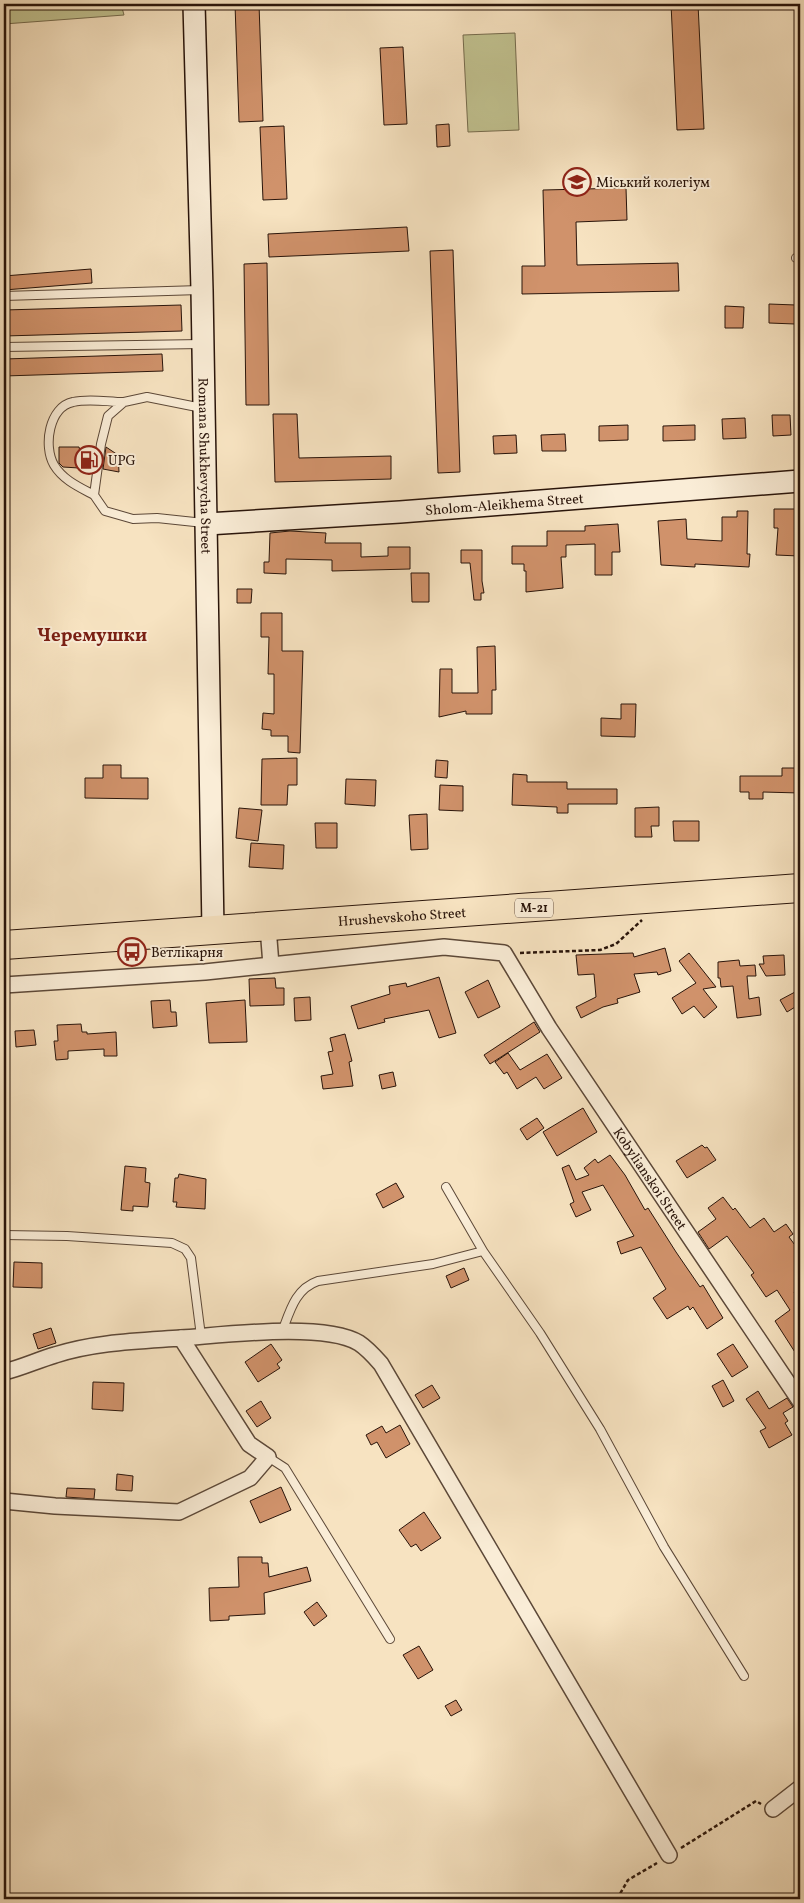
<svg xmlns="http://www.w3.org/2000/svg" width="804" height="1903" viewBox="0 0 804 1903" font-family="Vollkorn,serif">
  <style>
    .green { fill: #c1c290; stroke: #756b4d }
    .building { fill: #d0926b; stroke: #29140a }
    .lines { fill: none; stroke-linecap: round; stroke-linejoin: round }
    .lane-casing { stroke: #5c4838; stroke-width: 10 }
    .street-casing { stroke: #5c4838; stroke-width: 18 }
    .secondary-casing { stroke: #29140a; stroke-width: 24 }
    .highway-casing { stroke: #29140a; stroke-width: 30 }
    .path { stroke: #29140a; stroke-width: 2.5; stroke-dasharray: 4 2.5; stroke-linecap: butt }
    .lane { stroke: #faedd7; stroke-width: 8 }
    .street { stroke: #faedd7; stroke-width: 15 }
    .secondary { stroke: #faedd7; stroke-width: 21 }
    .highway { stroke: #f7e3c1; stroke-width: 28 }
    .labels { text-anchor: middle; stroke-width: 4; stroke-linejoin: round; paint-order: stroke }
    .shield { fill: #faedd7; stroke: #685548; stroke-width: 1 }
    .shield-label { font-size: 12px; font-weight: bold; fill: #29140a }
    .poi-label { font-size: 14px; fill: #29140a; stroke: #faedd7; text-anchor: start }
    .street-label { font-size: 14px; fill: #29140a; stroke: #faedd7 }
    .district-label { font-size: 19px; font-weight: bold; fill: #7a1f14; stroke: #faedd7 }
  </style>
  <rect width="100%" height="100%" fill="#f7e3c1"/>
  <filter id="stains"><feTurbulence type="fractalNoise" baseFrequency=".004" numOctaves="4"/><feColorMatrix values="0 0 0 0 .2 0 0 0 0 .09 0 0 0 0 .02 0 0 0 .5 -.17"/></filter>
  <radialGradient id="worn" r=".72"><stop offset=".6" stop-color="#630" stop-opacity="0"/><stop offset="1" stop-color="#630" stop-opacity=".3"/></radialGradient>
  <path class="green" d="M4,4H121L124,15L4,24Z
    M515,33L519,130L468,132L463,35Z"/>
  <path class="building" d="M235,4H259L263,121L239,122Z
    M671,4H698L704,129L677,130Z
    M403,47L407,124L384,125L380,48Z
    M449,124L450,146L437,147L436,125Z
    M284,126L287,199L263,200L260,127Z
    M626,188L627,220L576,222L577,265L678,263L679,291L522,294V266H545L543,190Z
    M407,227L409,251L269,257L268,234Z
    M453,250L460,472L438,473L430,251Z
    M267,263L269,405H246L244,264Z
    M91,269L92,283L4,290V276Z
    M769,304L796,305L795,324L769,323Z
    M181,305L182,331L4,336V310Z
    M725,306L744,307L743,328H725Z
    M162,354L163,371L4,376V359Z
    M273,414H297L299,458L391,456V479L275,482Z
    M772,415H790L791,435L773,436Z
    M745,418L746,438L723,439L722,419Z
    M628,425V440L599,441V426Z
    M695,425V440L663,441V426Z
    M565,434L566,451H542L541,435Z
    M516,435L517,453L494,454L493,436Z
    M59,447H79L80,451L95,448L92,467L79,465V468L63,467L59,463Z
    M106,447L118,455L119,472L103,469Z
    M774,509H799V556L776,555L778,528H774Z
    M737,511H748L747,554H750L749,567L695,564V567L661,565L658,521L686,519L687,539L722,541V517H737Z
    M618,524L620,552H612V575H595V544L566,545V557H561L563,588L526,592V571H524V564H512V546H547V531H585V526Z
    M290,531L326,533L325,543H361V557L388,556V547H410V569L332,571V560L286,559V574L264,573V562H269L270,533Z
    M461,550H482V581L484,593H481V600H474L470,563H461Z
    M411,573H429V602H412Z
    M237,589H252L251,603H237Z
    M261,613H282V651H303L300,753L288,752V736H271V730L262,729L263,713L274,714V674H268L269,637H261Z
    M495,646L496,690H492V714H466V711L439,717L440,669H452V693H478L477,647Z
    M621,704H636L635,737L601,736V718L621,719Z
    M297,758V785H288L287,805H261L262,759Z
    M436,760L448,761L447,778L435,777Z
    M103,765H121V778H148V799L85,798V778H103Z
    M782,768H800V793L763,792V799H749V792H740V776H782Z
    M513,774L527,775V782H567V789H617V804H568V813H557V807L512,805Z
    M346,779L376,780L375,806L345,804Z
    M440,785L463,786V811L439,810Z
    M659,807V826H651L652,837H635V808Z
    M239,808L262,810L258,841L236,838Z
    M427,814L428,849L411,850L409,815Z
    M673,821H699V841H674Z
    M315,823H337V848H316Z
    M251,843L284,845L283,869L249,867Z
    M665,948L671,971L658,975L657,972L634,974L640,992L617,999L618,1003L603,1007L581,1018L576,1007L596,997L594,974L578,975L576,955L633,953L634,957Z
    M689,953L716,987L703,989L717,1007L704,1018L694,1006L682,1014L672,998L696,983L679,961Z
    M784,955L785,975L766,976L759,964H764L763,956Z
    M739,960L740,966L755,965L756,976H747L749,999L759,997L761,1015L737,1018L733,986L721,987L720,978H718V962Z
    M439,977L456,1033L439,1038L429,1010L384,1019L385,1022L358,1029L351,1006L390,994L389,986L406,983L407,987Z
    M275,978L276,988H284V1005L250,1006L249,979Z
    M488,980L500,1007L478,1018L465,992Z
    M795,992L800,1004L787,1012L780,1000Z
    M310,997L311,1020L295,1021L294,998Z
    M170,1000L171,1012H176L177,1026L153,1028L151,1001Z
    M245,1000L247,1042L209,1043L206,1003Z
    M534,1022L540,1032L490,1064L484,1055Z
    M81,1024L82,1032H87V1034L116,1032L117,1056H104V1049L68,1051V1059L56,1060L54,1041H58L57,1025Z
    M34,1030L36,1045L16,1047L15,1031Z
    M345,1034L352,1061L349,1062L353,1086L323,1089L321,1076L333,1074L328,1052L333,1051L330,1038Z
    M508,1053L520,1070L547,1054L562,1078L544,1089L536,1077L517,1089L507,1072L504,1074L495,1062Z
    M393,1072L396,1086L382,1089L379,1075Z
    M583,1108L597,1132L557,1156L543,1132Z
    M537,1118L544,1128L527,1140L520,1129Z
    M702,1145L705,1148L707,1147L716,1160L687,1178L676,1161Z
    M610,1155L625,1175L645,1210L648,1208L676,1252L700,1287L703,1285L723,1318L707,1329L693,1307L690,1310L688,1306L667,1319L653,1298L666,1289L641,1247L621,1254L617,1242L634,1236L603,1185L582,1192L591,1210L576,1217L570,1204L574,1202L562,1168L569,1165L576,1180L589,1175L584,1168L595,1159L598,1163Z
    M125,1166L146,1168L145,1182L150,1183L148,1207L133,1206V1211L121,1210Z
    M179,1174L206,1179L205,1209L176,1207L177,1202H173L175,1178H178Z
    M396,1183L404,1197L383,1208L376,1194Z
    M723,1197L733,1210L735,1208L750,1228L764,1218L774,1232L786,1224L793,1234L789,1237L800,1252V1288L794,1292L800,1302V1325L796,1321L800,1328V1360L775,1321L790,1310L777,1290L766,1297L751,1275L754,1273L727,1236L709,1249L698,1232L716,1219L708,1208Z
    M14,1262L42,1263V1288L13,1287Z
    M464,1268L469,1280L451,1288L446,1276Z
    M51,1328L56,1343L38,1349L33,1334Z
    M271,1344L282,1360L277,1364L280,1368L258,1382L245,1362Z
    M733,1344L748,1367L732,1377L717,1354Z
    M723,1380L734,1401L723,1407L712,1386Z
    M93,1382L124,1383L123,1411L92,1409Z
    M432,1385L440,1398L423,1408L415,1395Z
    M758,1391L769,1409L787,1398L793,1407L783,1413L788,1421L785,1423L792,1435L769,1448L760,1431L766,1428L746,1399Z
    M261,1401L271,1418L257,1427L246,1411Z
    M400,1425L410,1444L386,1458L377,1442L371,1445L366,1435L382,1426L386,1433Z
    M117,1474L133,1476L132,1491L116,1490Z
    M281,1487L291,1510L260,1523L250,1501Z
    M67,1488L95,1489L94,1499L66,1497Z
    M424,1512L441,1538L421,1551L416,1544L411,1547L399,1530Z
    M238,1557H262V1563H268L269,1577L307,1567L311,1581L264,1593L265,1614L229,1616V1620L210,1621L209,1588L239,1587Z
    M317,1602L327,1616L314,1626L304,1612Z
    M419,1646L433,1670L418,1679L403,1655Z
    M456,1700L462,1710L451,1716L445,1706Z"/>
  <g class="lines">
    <defs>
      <path id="lane" d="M796,258H800
        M4,296L200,290
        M4,347L202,344
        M202,408L147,397L124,402L108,416L101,444L94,495L105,511L133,519L157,518L204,523
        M94,495C79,487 63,480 54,465C43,446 49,407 73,402C89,398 108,402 124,402
        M4,1235L67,1236L172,1243L185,1249L191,1258L201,1336
        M483,1251L540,1333L600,1429L664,1547L744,1676
        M282,1332C290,1311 295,1289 318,1281L433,1264L483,1251L446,1187
        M268,1457L285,1468L390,1639"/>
      <g id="street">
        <path d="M268,927L271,965"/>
        <path id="s1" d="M4,985L205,972L444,947L504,953L549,1028L800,1401"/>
        <path d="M181,1338C224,1335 324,1322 359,1343C368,1349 374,1356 381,1364L669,1855"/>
        <path d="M4,1372C21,1368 38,1360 55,1355C95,1342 139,1341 181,1338L249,1444L268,1457L250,1478L179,1512L55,1506L4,1501"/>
        <path d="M773,1809L800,1788"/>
      </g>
      <g id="secondary">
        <path id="s2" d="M194,4L202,290L213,930"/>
        <path id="s3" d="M207,524L400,512L800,481"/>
      </g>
      <g id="highway">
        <path id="s4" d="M4,945L800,888"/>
      </g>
    </defs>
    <use href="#lane" class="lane-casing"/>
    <use href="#street" class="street-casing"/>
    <use href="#secondary" class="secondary-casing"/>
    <use href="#highway" class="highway-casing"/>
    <path class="path" d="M520,953L600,950L616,944L642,920
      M681,1848L756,1801L761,1804
      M617,1899L628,1880L657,1863"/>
    <use href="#lane" class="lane"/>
    <use href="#street" class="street"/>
    <use href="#secondary" class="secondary"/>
    <use href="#highway" class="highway"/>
  </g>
  <defs>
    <symbol id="school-ring" viewBox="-11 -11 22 22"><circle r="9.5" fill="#faedd7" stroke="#8f2418" stroke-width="1.5"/><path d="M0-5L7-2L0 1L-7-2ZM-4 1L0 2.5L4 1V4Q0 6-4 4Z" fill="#8f2418"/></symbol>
    <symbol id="fuel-ring" viewBox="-11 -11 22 22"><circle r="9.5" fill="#faedd7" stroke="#8f2418" stroke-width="1.5"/><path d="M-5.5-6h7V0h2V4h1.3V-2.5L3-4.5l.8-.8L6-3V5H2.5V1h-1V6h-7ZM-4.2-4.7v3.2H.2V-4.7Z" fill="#8f2418"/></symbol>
    <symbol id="bus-ring" viewBox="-11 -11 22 22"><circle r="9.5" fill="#faedd7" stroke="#8f2418" stroke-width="1.5"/><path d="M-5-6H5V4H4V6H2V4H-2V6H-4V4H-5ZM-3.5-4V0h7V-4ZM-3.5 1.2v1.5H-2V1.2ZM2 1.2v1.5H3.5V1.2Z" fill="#8f2418"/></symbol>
  </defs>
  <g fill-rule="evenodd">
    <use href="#school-ring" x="561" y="166" width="32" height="32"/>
    <use href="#fuel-ring" x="73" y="444" width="32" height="32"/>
    <use href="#bus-ring" x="116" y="936" width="32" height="32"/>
  </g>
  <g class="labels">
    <rect class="shield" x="515" y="898.5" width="38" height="19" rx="4"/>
    <g class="shield-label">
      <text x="534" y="912">М-21</text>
    </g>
    <g class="poi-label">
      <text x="596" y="187">Міський колегіум</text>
      <text x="108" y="465">UPG</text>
      <text x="151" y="957">Ветлікарня</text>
    </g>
    <g class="street-label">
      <text dy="5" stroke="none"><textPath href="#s2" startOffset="462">Romana Shukhevycha Street</textPath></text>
      <text dy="5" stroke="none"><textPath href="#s3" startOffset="298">Sholom-Aleikhema Street</textPath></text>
      <text dy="5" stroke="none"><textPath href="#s4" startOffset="399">Hrushevskoho Street</textPath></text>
      <text dy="5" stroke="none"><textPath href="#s1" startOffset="771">Kobylianskoi Street</textPath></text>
    </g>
    <g class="district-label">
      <text x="92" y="641">Черемушки</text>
    </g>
  </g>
  <rect width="804" height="1903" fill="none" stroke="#f7e3c1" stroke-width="20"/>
  <rect x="5" y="5" width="794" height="1893" fill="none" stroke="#29140a" stroke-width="2.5"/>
  <rect x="10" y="10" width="784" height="1883" fill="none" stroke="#29140a"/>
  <rect width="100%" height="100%" filter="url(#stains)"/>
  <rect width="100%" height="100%" fill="url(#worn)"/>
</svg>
